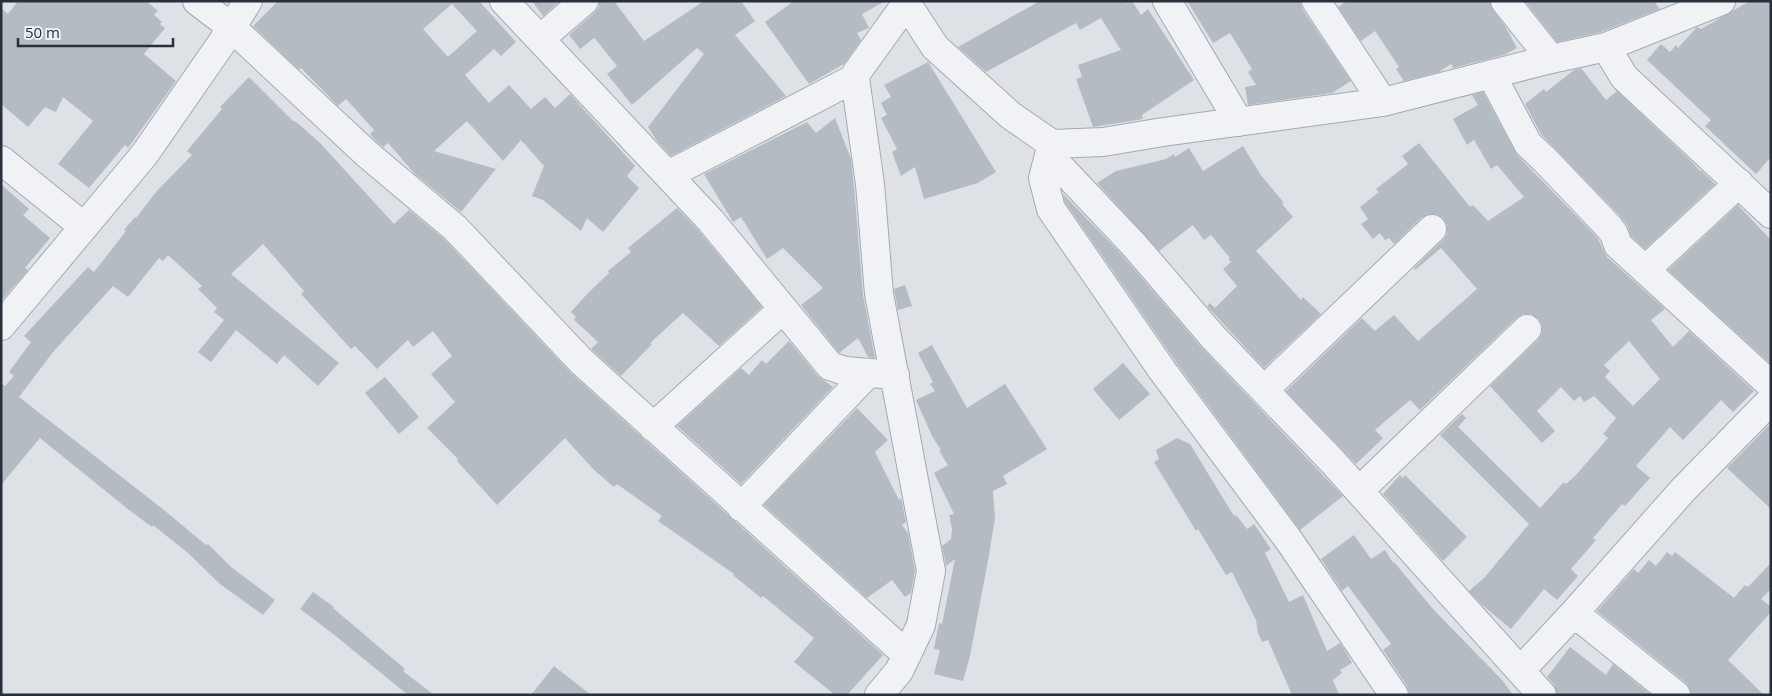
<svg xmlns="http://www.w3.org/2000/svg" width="1772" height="696" viewBox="0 0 1772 696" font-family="'Open Sans',sans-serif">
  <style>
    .building { fill: #b5bbc3; fill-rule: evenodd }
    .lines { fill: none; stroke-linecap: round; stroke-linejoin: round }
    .minor-casing { stroke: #a4a9b1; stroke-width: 30 }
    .minor { stroke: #f0f2f5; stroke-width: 28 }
  </style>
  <rect width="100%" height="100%" fill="#dee2e7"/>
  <path class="building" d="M18,1H146L158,11L154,15L162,22L160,24L165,28L144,54L176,81L128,148L125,145L89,188L58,164L93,121L63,97L56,112L45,107L28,127L1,104V8L8,14Z
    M278,1H479L516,42L501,56L494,49L465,75L489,103L509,85L531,109L545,97L555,108L570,94L635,166L627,176L639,188L603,232L587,218L581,231L543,200L532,196L544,166L521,140L503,161L467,121L434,151L496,169L461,212L415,174L388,143L383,147L376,141L370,134L374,130L346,99L338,106L301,68L299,70L253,26ZM452,4L477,31L448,57L423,29Z
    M532,1H560L543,16Z
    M599,1H614L644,41L704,1H741L755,21L735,35L786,96L671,156L657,141L648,127L704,54L697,48L632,105L607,74L617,66L597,41L594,38L580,49L569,35L594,13L599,7Z
    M794,1H885L862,14L869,28L857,33L861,40L844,64L809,84L765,22Z
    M1040,1H1131L1120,8L1132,1L1141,15L1148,9L1194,80L1142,115L1143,119L1093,127L1076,79L1082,77L1078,65L1121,50L1101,18L1080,30L1076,23L986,72L958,47Z
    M1187,1H1300L1303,10L1351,81L1332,93L1248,105L1245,87L1256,85L1248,72L1252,69L1230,33L1213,43Z
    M1347,1H1490L1493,10L1505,26L1517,48L1504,55L1453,68L1451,64L1439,72L1404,81L1396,69L1399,67L1375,31L1361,41L1338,7Z
    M1525,1H1654L1660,9L1601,32L1557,42Z
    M1750,1H1771V157L1756,174L1705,126L1711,120L1647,60L1661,44L1670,52L1676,45L1678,48L1697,27L1701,29Z
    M928,62L996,172L978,183L924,199L915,167L901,176L892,152L897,149L881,118L887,115L881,103L891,97L884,85Z
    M1581,68L1606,100L1617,91L1693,163L1700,171L1701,170L1715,184L1645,249L1631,236L1627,225L1620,216L1541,134L1525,104L1544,89L1546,92L1574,70Z
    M249,77L294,122L295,121L320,143L394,224L409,210L444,239L572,374L883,655L847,695H835L794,662L814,638L763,596L761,598L733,575L734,574L658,521L662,516L617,484L614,487L594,470L565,438L497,505L457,461L458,459L427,428L455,402L431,374L452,356L433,331L413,347L408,340L377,369L355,346L351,349L301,294L304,291L263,244L231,274L339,363L318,386L284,355L277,364L236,330L211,362L198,352L224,320L214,312L217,308L198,289L202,286L168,255L163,261L159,258L128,297L113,286L53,352L19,397L164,510L206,545L208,544L231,567L275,600L263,615L220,584L188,553L153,525L152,527L129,510L40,438L1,485V383L5,386L14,376L9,372L31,342L24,336L88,267L94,272L126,231L124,230L135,217L136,218L156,192L192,155L187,151L222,109L220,107Z
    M1483,92L1517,155L1597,237L1607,257L1665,309L1651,320L1673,347L1689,331L1754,391L1733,412L1721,400L1683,440L1670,427L1636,466L1650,478L1625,506L1622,504L1593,538L1596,540L1571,569L1578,576L1557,600L1544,589L1511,629L1481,604L1469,591L1485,577L1529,524L1440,435L1462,414L1466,418L1458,427L1540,508L1564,482L1566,484L1576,475L1608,438L1603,434L1616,418L1594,396L1584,402L1580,396L1574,401L1561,387L1537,411L1555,431L1542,443L1490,386L1538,340L1542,333V325L1539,319L1531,314H1523L1516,318L1420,410L1410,400L1375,430L1383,438L1356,464L1286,391L1362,318L1375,331L1394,315L1418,341L1477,289L1441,248L1415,270L1414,268L1443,240L1447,234V225L1443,218L1436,214H1428L1421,218L1394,244L1389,238L1385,240L1380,233L1373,239L1361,224L1368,219L1360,207L1379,192L1376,189L1408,164L1402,156L1419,143L1470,207L1473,205L1488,221L1524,197L1497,165L1491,169L1474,140L1467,145L1453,119L1478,105L1472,95ZM1629,341L1660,379L1633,406L1605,377L1610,371L1604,365Z
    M835,118L851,159L854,186L863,295L875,358L868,357L858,338L839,353L801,305L823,288L783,248L767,259L741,217L733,222L704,174L807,122L816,133Z
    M1243,146L1260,174L1284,203L1282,204L1293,217L1256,251L1301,300L1303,297L1321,314L1264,368L1207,306L1210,303L1215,308L1237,286L1223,269L1231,262L1228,259L1230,258L1211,235L1204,240L1193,225L1159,251L1097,183L1116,171L1166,159L1174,154L1175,157L1189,148L1203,171Z
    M1,184L29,209L23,215L50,238L25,268L28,270L1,301Z
    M1063,194L1122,255L1202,348L1343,496L1300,530L1175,361L1065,202Z
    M1738,205L1771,240V364L1668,270Z
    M677,208L699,231L762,307L719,346L683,313L650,343L652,344L621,376L591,349L598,342L574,320L576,317L571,312L587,294L609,273L608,271L631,252L628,248Z
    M905,285L912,306L898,310L894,289Z
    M789,341L818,376L833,387L741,484L677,426L741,368L749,375L762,360L766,364Z
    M932,345L967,408L1005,384L1047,449L1003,476L1007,484L993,491L995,518L989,555L970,656L963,681L934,674L940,650L934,649L939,623L942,624L955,559L946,566L942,546L951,539L952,529L949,515L954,514L934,473L948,465L939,451L941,450L932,436L916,400L935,391L930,384L933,382L918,353Z
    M1123,363L1150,394L1119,420L1093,389Z
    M385,377L419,417L399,434L365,393Z
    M857,408L888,440L875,452L899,500L901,498L906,522L902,525L908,533L915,571L911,593L905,597L892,580L867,598L764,505Z
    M1771,423V509L1727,468Z
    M1177,438L1190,444L1234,516L1236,515L1247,529L1254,524L1271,549L1265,553L1289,602L1303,595L1327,651L1340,643L1347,654L1352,663L1340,670L1342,673L1333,680L1339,695H1292L1268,640L1262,642L1258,633L1256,620L1232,572L1226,575L1198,529L1196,531L1154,462L1159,459L1156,450Z
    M1400,475L1403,478L1405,475L1467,537L1443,561L1383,494Z
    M1354,535L1371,559L1385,550L1393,563L1394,562L1433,609L1502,680L1513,695H1409L1407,686L1383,650L1391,644L1348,586L1342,591L1321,559Z
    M1667,552L1672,556L1675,552L1734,598L1745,585L1748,587L1771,563V589L1761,599L1771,607V612L1728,660L1764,695H1691L1690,689L1686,683L1597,611L1634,569L1638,573L1649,560L1656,566Z
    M313,592L334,607L333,608L405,669L403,671L434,695H408L332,633L300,609Z
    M1570,647L1606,675L1613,664L1651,695H1557L1554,685L1547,677Z
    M554,666L591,695H531Z"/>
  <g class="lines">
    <defs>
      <path id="minor" d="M197,1L231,27L367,154L455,228L582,362L907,655
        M504,1L711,221L830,366L845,371L895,375
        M905,1L935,47L1010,115L1052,144L1103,142L1163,132L1383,102L1551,59L1606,47L1721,1
        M1167,1L1239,122
        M1316,1L1383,102
        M1505,1L1551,59
        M540,39L584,1
        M1606,47L1624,77L1771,214
        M1491,74L1528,144L1545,160L1609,227L1614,234L1618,245L1771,385
        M1052,144L1043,178L1051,209L1162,370L1290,542L1394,695
        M1049,157L1063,170L1134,245L1213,337L1333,462L1542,695
        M1,160L84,227
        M668,175L855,78
        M1645,270L1739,183
        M1,326L144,155L221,44L248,1
        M1264,390L1432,229
        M653,427L783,309
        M1359,491L1527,329
        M741,507L868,373
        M1574,613L1676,695
        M1521,670L1574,613L1683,490L1771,400
        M879,695L899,671L921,625L931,571L879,294L870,184L855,78L857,72L906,4"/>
    </defs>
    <use href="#minor" class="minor-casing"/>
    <use href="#minor" class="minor"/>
  </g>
  <rect width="1772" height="696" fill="none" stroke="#28303d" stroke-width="5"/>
  <path d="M18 38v8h155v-8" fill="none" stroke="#28303d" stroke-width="2.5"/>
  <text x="25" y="38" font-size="15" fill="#28303d" stroke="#edf0f5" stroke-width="4" paint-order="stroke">50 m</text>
</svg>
